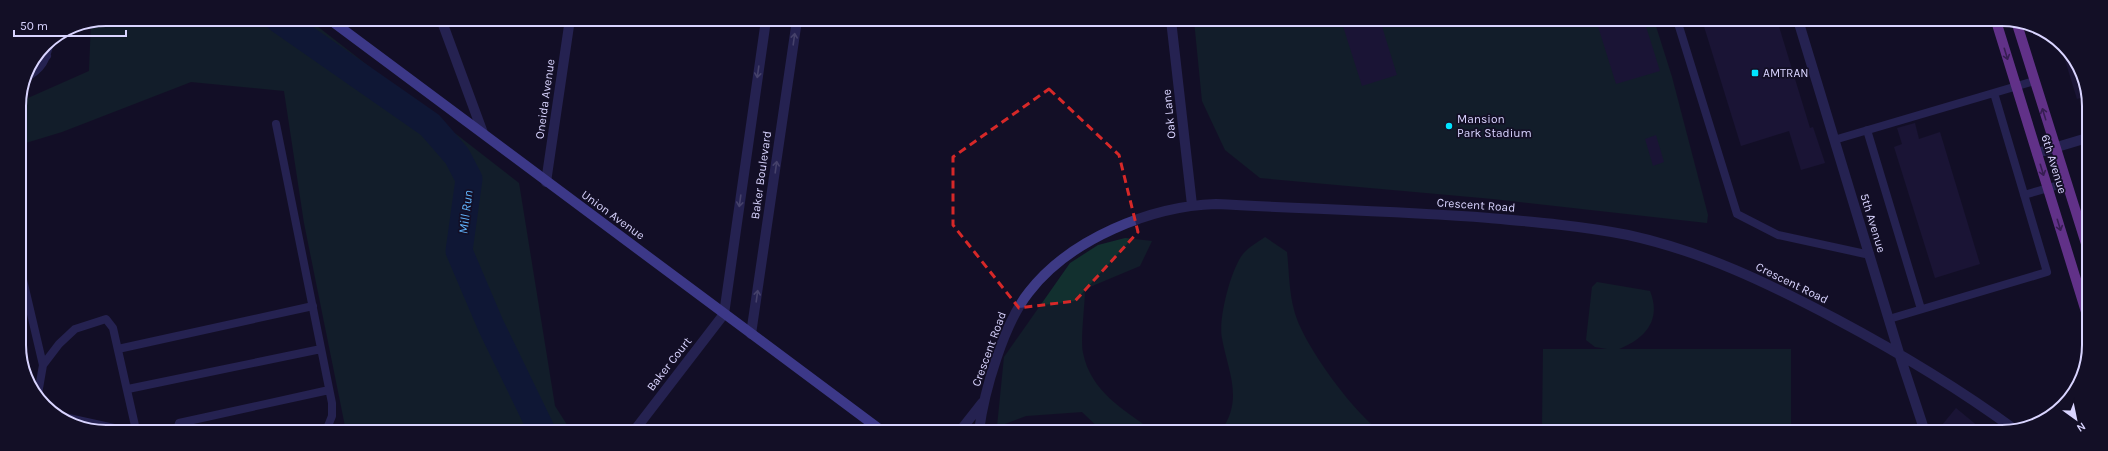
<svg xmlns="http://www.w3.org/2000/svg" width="2108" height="451" viewBox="0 0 2108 451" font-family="Karla,sans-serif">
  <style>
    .green { fill: #12302f }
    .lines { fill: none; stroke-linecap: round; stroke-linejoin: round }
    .river { stroke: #0c2248; stroke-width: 27 }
    .building { fill: #241b47 }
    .lane { stroke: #3d3a85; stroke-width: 8 }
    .street { stroke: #3d3a85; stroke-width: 10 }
    .secondary { stroke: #6f6bff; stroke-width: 10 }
    .primary { stroke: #c25bff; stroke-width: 10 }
    .oneway { stroke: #837fbc }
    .oneway2 { stroke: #623188 }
    .marked { fill: none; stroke: #d62828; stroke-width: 3; stroke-dasharray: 8 5; stroke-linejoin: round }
    .poi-dot { fill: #00e5ff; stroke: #130f26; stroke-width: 1.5 }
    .labels { text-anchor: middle; stroke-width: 3.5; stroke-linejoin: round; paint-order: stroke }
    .poi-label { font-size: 12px; fill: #d9d4ff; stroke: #130f26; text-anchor: start }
    .street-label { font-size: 12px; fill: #d9d4ff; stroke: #130f26 }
    .water-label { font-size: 13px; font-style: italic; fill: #62b6ff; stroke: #130f26 }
    .rim { fill: none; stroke: #d9d4ff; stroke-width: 2 }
  </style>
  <rect width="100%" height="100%" fill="#130f26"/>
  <path class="green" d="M106,19H308L519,183L555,406L571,431H339L345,426L304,223L284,91L191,82L62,132L19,145V102L89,71L91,22Z
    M1194,20H1654L1672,77L1708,215L1707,223L1493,199L1260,178L1225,150L1202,101Z
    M1265,237L1287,252C1289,271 1289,292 1294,310C1302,343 1353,412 1380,431H1221C1244,399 1228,372 1222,338C1218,319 1231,269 1243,254C1249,247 1258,242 1265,237Z
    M1125,238L1152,241L1140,266L1085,289C1085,305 1080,340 1083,353C1091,392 1123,409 1153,431H1102L1082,412L1026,416L997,427L1004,357L1070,263L1098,245Z
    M1597,282L1650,291C1662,321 1644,339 1619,349H1791V432L1542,431L1543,349H1607L1595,347L1586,340L1592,287Z"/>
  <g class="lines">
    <path class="river" d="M278,19L430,125L457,156L469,179L459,251L491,326L542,431"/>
  </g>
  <path class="building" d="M1341,20H1380L1397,75L1362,86Z
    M1596,20H1644L1660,71L1616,84Z
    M1702,20H1777L1810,128L1813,127L1825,163L1801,170L1789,131L1741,146Z
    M2070,57L2087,89V96L2077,99L2065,60Z
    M1915,123L1919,139L1940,132L1980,264L1935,278L1894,147L1902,144L1897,128Z
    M1656,135L1664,162L1653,166L1645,139Z
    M1956,408L1985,432H1951L1942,425Z"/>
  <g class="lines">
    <path class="lane" d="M1677,20L1737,214L1778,235L1870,255
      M40,51L47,56
      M24,79C42,69 47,60 50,40
      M276,124L332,403V416L326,431
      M1867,130L1921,309
      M1834,140L2034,81
      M2024,195L2066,183
      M20,267L43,365
      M1889,319L2047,272L1994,93
      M118,349L313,306
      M128,389L321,349
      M38,394L43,365L59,344L75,329L106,319L113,328L136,430
      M64,417L123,430
      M177,430L179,423L329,390"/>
    <path class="street" d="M441,19L483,133
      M1171,20L1192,205
      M1798,20L1899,353L1925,432
      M2037,153L2087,138
      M546,182L570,19
      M751,334L797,20
      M634,431L724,314L766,20
      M960,431L982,403
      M979,431C984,391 1004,323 1029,292C1070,239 1151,206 1216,204C1307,209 1398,211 1489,218C1535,222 1582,226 1628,235C1702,251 1770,284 1836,319C1898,352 1958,388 2014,429"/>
    <path class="secondary" d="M329,19L882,431"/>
    <path class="primary" d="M1996,21L2087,315
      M2016,21L2087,247"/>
  </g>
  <defs><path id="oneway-shaft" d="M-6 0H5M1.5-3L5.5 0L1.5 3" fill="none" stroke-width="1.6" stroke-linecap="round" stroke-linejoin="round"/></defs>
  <g class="oneway">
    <use href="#oneway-shaft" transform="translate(794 39) rotate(-82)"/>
    <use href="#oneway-shaft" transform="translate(758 72) rotate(98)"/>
    <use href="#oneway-shaft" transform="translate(776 167) rotate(-82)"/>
    <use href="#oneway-shaft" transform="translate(740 201) rotate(98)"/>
    <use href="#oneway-shaft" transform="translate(757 296) rotate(-82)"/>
  </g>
  <g class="oneway2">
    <use href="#oneway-shaft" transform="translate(2006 54) rotate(73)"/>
    <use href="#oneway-shaft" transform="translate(2044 114) rotate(-107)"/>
    <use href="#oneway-shaft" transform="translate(2042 170) rotate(73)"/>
    <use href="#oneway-shaft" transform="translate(2059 225) rotate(73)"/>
  </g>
  <path d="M0 0H2108V451H0ZM1049,89L1119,155L1138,232L1075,301L1019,308L953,225V157Z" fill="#130f26" fill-opacity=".55" fill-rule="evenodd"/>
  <path class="marked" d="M1049,89L1119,155L1138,232L1075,301L1019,308L953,225V157Z"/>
  <g class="poi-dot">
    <rect x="1751" y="69" width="8" height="8" rx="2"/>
    <circle cx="1449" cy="126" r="4"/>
  </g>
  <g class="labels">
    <g class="poi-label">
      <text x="1763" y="77">AMTRAN</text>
      <text x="1457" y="123">Mansion<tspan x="1457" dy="14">Park Stadium</tspan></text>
    </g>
    <g class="street-label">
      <text transform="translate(545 99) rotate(-82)" y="4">Oneida Avenue</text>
      <text transform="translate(1169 114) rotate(-96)" y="4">Oak Lane</text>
      <text transform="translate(2054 164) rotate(73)" y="4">6th Avenue</text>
      <text transform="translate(761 175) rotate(-82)" y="4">Baker Boulevard</text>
      <text transform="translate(1476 205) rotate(4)" y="4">Crescent Road</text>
      <text transform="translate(613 215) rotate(36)" y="4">Union Avenue</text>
      <text transform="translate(1873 223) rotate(73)" y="4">5th Avenue</text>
      <text transform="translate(1792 283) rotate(26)" y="4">Crescent Road</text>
      <text transform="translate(989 349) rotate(-70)" y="4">Crescent Road</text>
      <text transform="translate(669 364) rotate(-52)" y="4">Baker Court</text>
    </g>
    <g class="water-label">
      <text transform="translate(465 212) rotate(-83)" y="5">Mill Run</text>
    </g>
  </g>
  <path d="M0 0H2108V451H0ZM106 26H2002A80 80 0 0 1 2082 106V345A80 80 0 0 1 2002 425H106A80 80 0 0 1 26 345V106A80 80 0 0 1 106 26Z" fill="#130f26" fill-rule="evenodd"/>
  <path class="rim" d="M106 26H2002A80 80 0 0 1 2082 106V345A80 80 0 0 1 2002 425H106A80 80 0 0 1 26 345V106A80 80 0 0 1 106 26Z"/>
  <g transform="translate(2076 419) rotate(147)" stroke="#130f26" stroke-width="3" paint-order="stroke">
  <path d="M0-3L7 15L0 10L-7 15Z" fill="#d9d4ff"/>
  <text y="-6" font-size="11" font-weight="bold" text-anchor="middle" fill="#d9d4ff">N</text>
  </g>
  <path d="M14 30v6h112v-6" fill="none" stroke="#d9d4ff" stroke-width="2"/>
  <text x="20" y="30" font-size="12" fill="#d9d4ff" stroke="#130f26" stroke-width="3" paint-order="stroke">50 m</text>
</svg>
